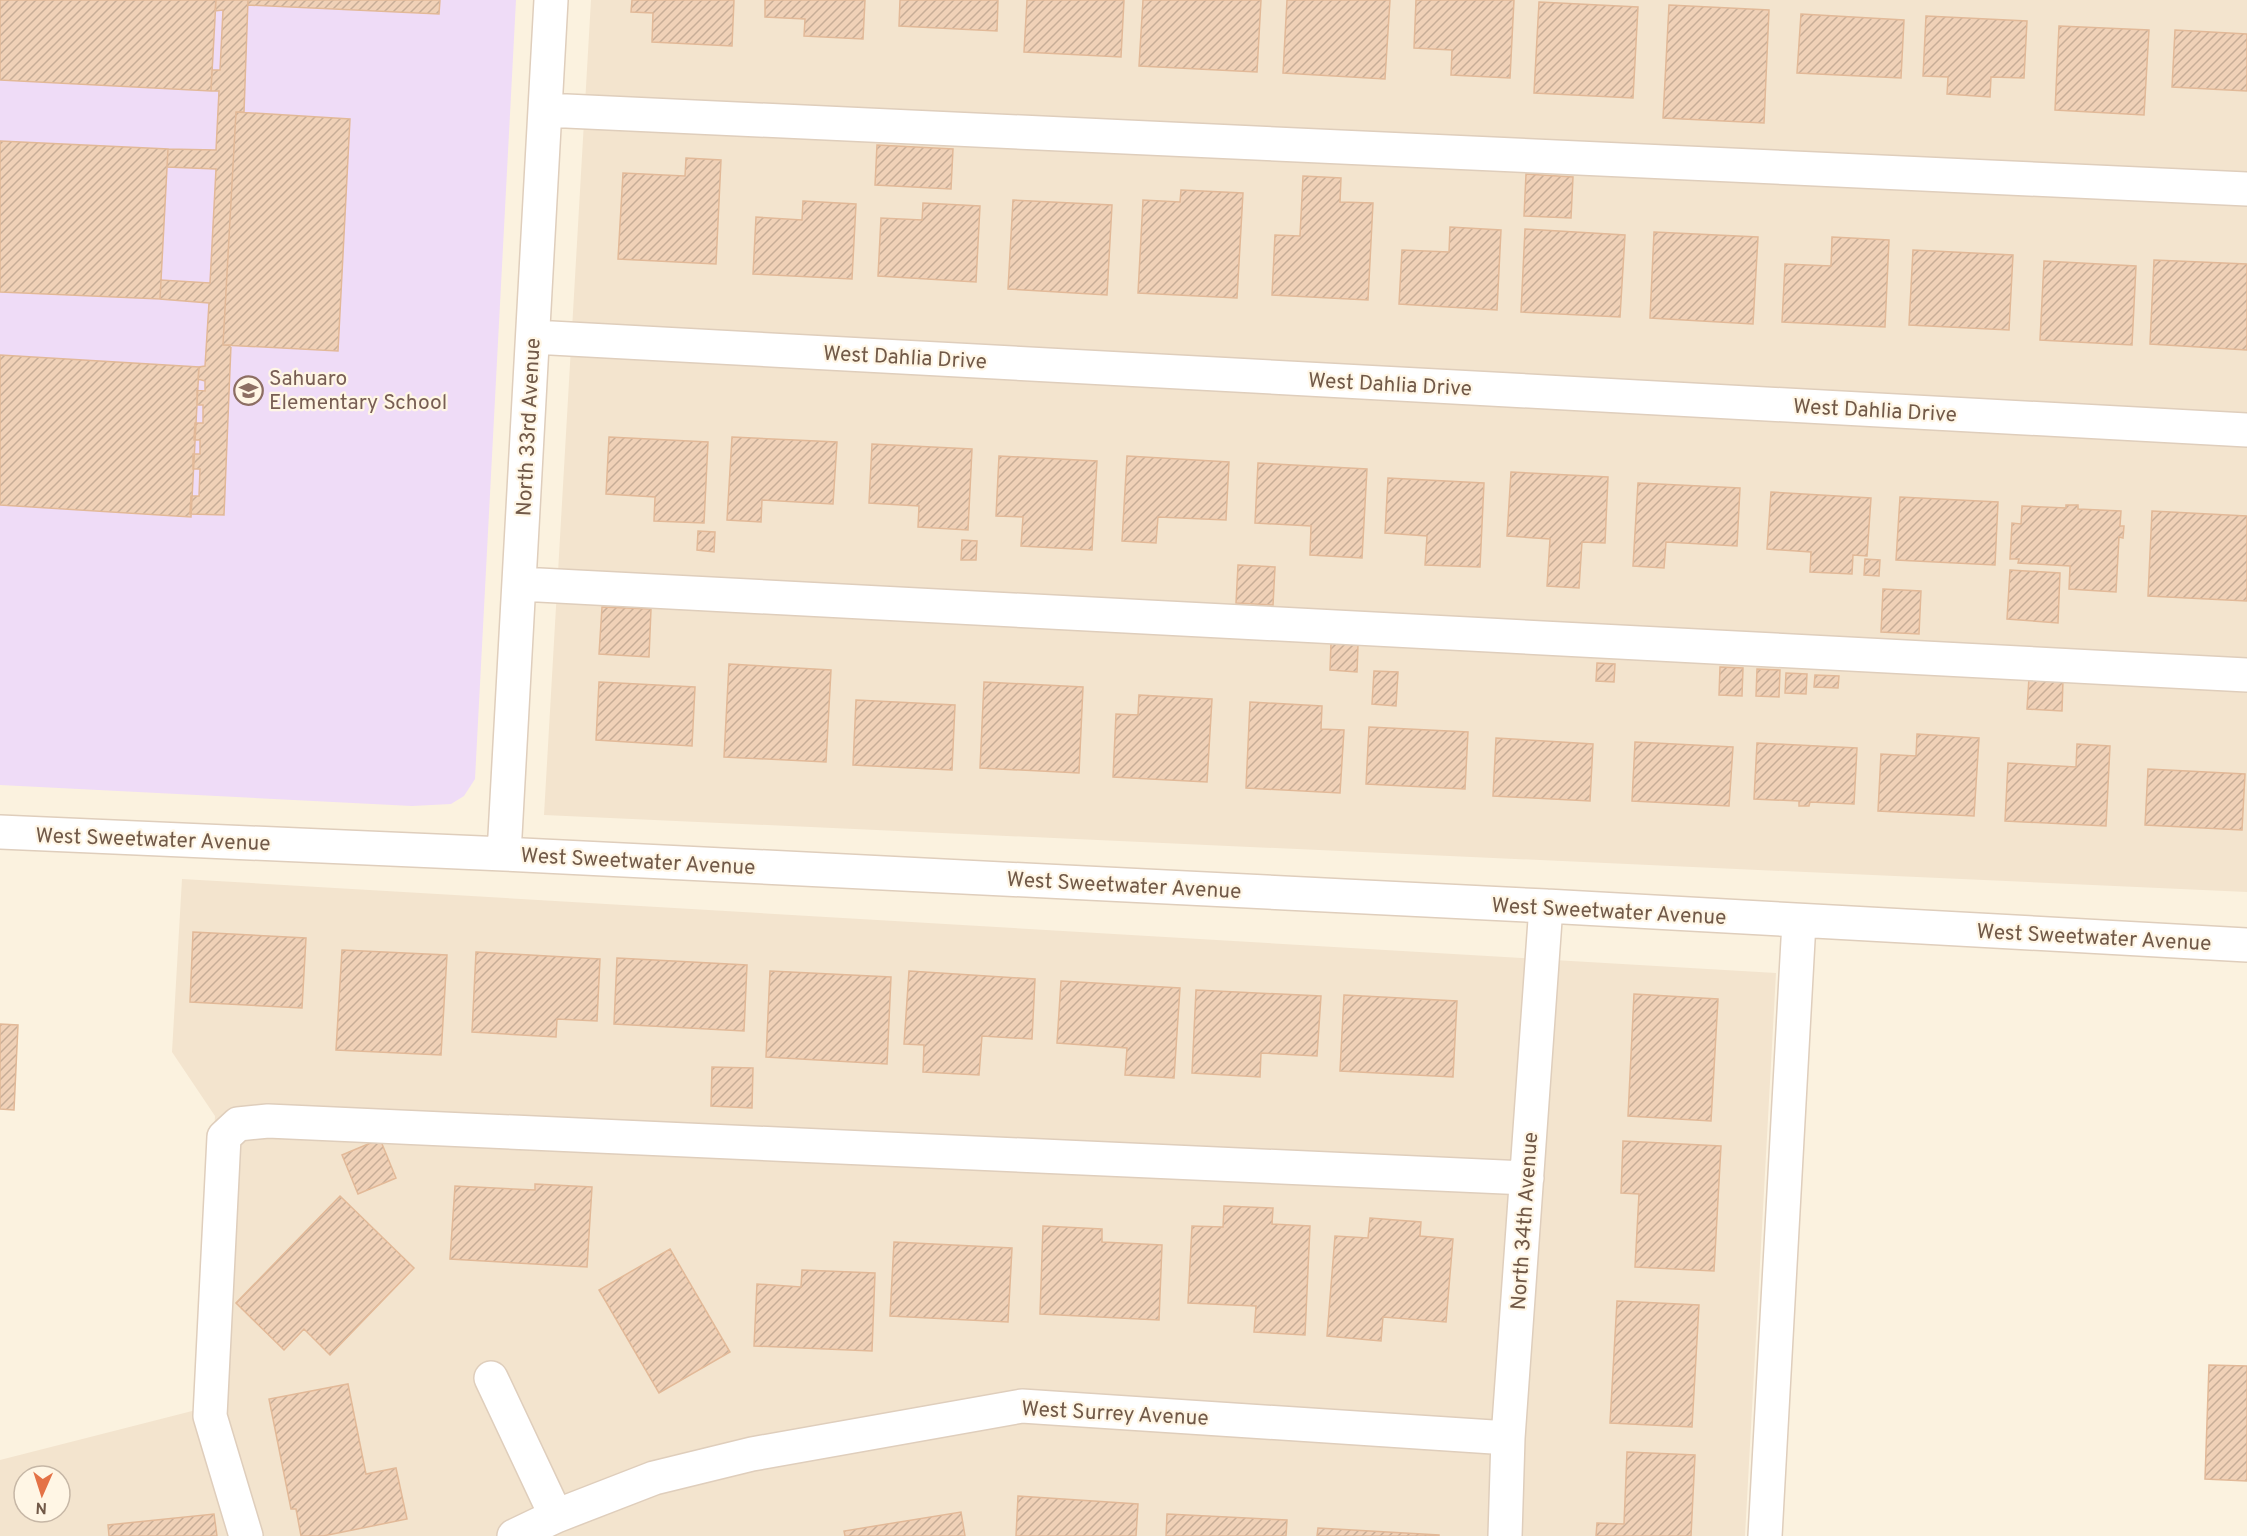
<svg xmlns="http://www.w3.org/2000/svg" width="2247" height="1536" viewBox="0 0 2247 1536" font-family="Overpass,sans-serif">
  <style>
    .residential { fill: #f3e4ce; fill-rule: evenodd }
    .education { fill: #efdcf7 }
    .building { fill: url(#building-hatch); stroke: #e2b998; stroke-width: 1.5 }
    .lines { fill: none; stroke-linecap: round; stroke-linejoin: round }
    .minor-casing { stroke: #dfcebc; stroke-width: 36 }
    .minor { stroke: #fff; stroke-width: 33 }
    .labels { text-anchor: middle; stroke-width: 4.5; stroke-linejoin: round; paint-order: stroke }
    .street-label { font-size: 21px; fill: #715948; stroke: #fff6e5 }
    .education-label { font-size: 21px; fill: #785e54; stroke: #fff6e5; text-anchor: start }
  </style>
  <defs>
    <pattern id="building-hatch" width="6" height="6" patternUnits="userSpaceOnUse" patternTransform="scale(1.5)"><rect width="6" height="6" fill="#f0d1b7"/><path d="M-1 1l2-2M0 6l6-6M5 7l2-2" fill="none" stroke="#c7ad97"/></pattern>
  </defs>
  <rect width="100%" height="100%" fill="#fbf2df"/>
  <path class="residential" d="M591,0H2247V892L544,815Z
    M182,879L1776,973L1745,1536H0V1460L200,1409L215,1116L172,1052ZM24,1476H60V1512H24Z"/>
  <path class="education" d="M0,0H516L475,779L464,796L451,804L412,806L0,785Z"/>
  <path class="building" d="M0,0H216L211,91L0,80Z
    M216,0H248L244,112H236L223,345H231L224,515L190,514L191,496H199L200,469H193V454H200V440H194L195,423H203V405H197V390L205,391V381L198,379L199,367L205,366L209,303L160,299L161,280L210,283L216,169L167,167L168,149L216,150L219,91H211L212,70H220L223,10L215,11Z
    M248,0H440L439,14L248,5Z
    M632,0H734L732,46L652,42L653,13L631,12Z
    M765,0H865L863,39L804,36L805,19L765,17Z
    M900,0H998L997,31L899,26Z
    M1027,0H1124L1121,57L1024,52Z
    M1143,0H1261L1257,72L1139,66Z
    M1287,0H1390L1385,79L1283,73Z
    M1416,0H1514L1510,78L1451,75L1452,50L1414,48Z
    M1539,2L1638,7L1633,98L1534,93Z
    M1669,5L1769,10L1764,123L1663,118Z
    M1801,14L1904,20L1901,78L1797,73Z
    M1926,16L2027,21L2024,78L1991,77L1990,97L1947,94L1948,77L1923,76Z
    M2059,26L2149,30L2144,115L2055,110Z
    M2175,30L2247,34V91L2172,87Z
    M236,112L350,119L338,351L223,345Z
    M0,141L168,149L160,299L0,292Z
    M877,145L953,149L951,189L875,185Z
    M686,158L721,160L716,264L618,259L623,173L685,176Z
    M1526,174L1573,177L1571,218L1524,216Z
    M1303,176L1341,178L1340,202L1373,203L1368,300L1272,295L1275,235L1300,236Z
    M1181,190L1243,193L1237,298L1138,293L1143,200L1180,202Z
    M1013,200L1112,205L1107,295L1008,289Z
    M803,201L856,204L852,279L753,274L756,217L802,220Z
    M923,203L980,206L976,282L878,276L881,218L922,220Z
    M1450,227L1501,230L1497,310L1399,304L1402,250L1449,252Z
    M1525,229L1625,235L1620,317L1521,312Z
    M1654,232L1758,237L1753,324L1650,318Z
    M1832,237L1889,240L1885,327L1782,322L1785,264L1831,266Z
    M1913,250L2013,255L2009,330L1909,325Z
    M2154,260L2247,264V350L2150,344Z
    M2044,261L2136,266L2132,345L2040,340Z
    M0,355L199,367L191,517L0,505Z
    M609,437L708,442L704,523L654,521L655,497L606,494Z
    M732,437L837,442L833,504L762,500L761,522L727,520Z
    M872,444L972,449L968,530L918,527L919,506L869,503Z
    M999,456L1097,461L1092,550L1021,546L1023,517L996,516Z
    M1127,456L1229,462L1226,520L1158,517L1156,543L1122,541Z
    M1258,463L1367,469L1362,558L1310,555L1311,526L1255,523Z
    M1511,472L1608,477L1605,543L1582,542L1579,588L1547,586L1550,539L1507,536Z
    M1388,478L1484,483L1480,567L1425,565L1427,536L1385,533Z
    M1638,483L1740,488L1737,546L1666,542L1664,568L1633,566Z
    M1771,492L1871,498L1867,556L1853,555L1852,574L1810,572L1811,552L1767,549Z
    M1900,497L1998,502L1995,565L1896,560Z
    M2066,505H2078V509L2121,511L2120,526H2124L2123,538L2119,537L2116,592L2069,589L2070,566L2018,563L2019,559H2010L2012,523L2021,524L2022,506L2066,508Z
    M2152,511L2247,516V601L2148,596Z
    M698,531L715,532L714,552L697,550Z
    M962,540L977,541L976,560H961Z
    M1865,559L1880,560L1879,576L1864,575Z
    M1238,565L1275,567L1273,605L1236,603Z
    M2010,570L2060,573L2058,623L2007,619Z
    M1883,589L1921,591L1919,634L1881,632Z
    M602,607L651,609L649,657L599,654Z
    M1331,643L1358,645L1357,672L1330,670Z
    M1597,663L1615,664L1614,682L1596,681Z
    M729,664L831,670L826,762L724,757Z
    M1720,667L1743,668L1742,696L1719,695Z
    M1757,669L1780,670L1779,697L1756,696Z
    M1374,671L1398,672L1396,706L1372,704Z
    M1786,673L1807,674L1806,694L1785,693Z
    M1815,675L1839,676L1838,688L1814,687Z
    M2029,678L2063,680L2062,711L2027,709Z
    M599,682L695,687L692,746L596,740Z
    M984,682L1083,687L1079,773L980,768Z
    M1139,695L1212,699L1207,782L1113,777L1116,714L1138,715Z
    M856,700L955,705L952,770L853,765Z
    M1250,702L1322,706L1321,729L1344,730L1340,793L1246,788Z
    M1369,727L1468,732L1465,789L1366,784Z
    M1917,734L1979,738L1974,816L1878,811L1881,754L1916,756Z
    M1496,738L1593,744L1590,801L1493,796Z
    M1635,742L1733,747L1729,806L1632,801Z
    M1757,743L1857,748L1854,804L1810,802L1809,806H1799V801L1754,799Z
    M2077,744L2110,746L2106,826L2005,821L2008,763L2076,767Z
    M2148,769L2245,774L2242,830L2145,825Z
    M193,932L306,938L302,1008L190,1002Z
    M342,950L447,955L441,1055L336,1050Z
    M476,952L600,959L597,1021L557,1019L556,1037L472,1032Z
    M617,958L747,965L744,1031L614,1024Z
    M770,971L891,977L887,1064L766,1057Z
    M909,971L1035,979L1032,1039L982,1036L979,1075L923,1072L924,1045L904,1044Z
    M1061,981L1180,988L1174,1078L1125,1075L1127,1048L1057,1043Z
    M1196,990L1321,996L1317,1056L1261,1053L1260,1077L1192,1073Z
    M1634,994L1718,999L1711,1121L1628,1116Z
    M1344,995L1457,1001L1453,1077L1340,1071Z
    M0,1024L18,1025L14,1110L0,1109Z
    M712,1067L753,1068L752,1108L711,1106Z
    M380,1139L396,1178L358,1194L342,1155Z
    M1623,1141L1721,1146L1714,1271L1635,1267L1639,1194L1621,1193Z
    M535,1184L592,1187L587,1267L450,1259L455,1186L535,1190Z
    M340,1196L414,1268L330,1355L304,1329L284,1350L236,1303Z
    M1224,1206L1273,1208L1272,1224L1310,1226L1305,1335L1254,1332L1256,1306L1188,1303L1192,1226L1223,1227Z
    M1370,1218L1421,1222L1420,1236L1453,1239L1446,1322L1383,1317L1381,1341L1327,1336L1335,1236L1368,1238Z
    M1043,1226L1102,1229V1242L1162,1245L1159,1320L1040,1314Z
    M894,1242L1012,1248L1008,1322L890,1316Z
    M670,1249L730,1352L659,1393L599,1290Z
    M802,1270L875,1273L872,1351L754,1346L757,1284L801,1287Z
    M1617,1301L1699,1305L1692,1427L1610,1423Z
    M2209,1365L2247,1366V1481L2205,1479Z
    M348,1384L366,1474L396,1468L407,1519L323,1536H301L296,1509H291L269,1399Z
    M1627,1452L1695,1455L1691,1536H1596L1597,1523L1624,1524Z
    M1018,1496L1138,1504L1136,1536H1016Z
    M961,1512L965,1536H845L844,1531Z
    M214,1514L217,1536H109L108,1525Z
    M1167,1514L1287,1520L1286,1536H1166Z
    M1318,1528L1439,1535V1536H1317Z"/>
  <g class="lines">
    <defs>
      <path id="minor" d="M545,110L2247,189
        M533,337L2247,430
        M520,584L2247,675
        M0,832L504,854L1546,906L2247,945
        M504,854L551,0
        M491,1378L556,1516
        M246,1536L210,1416L224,1137L238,1124L268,1121L1527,1178
        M514,1536L556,1516L654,1478L752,1454L1022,1406L1508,1438
        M1505,1536L1508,1438L1546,906
        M1765,1536L1799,922"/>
    </defs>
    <use href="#minor" class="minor-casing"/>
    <use href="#minor" class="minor"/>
  </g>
  <defs>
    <symbol id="school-ring" viewBox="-11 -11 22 22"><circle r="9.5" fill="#fff6e5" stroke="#8d6e63" stroke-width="1.5"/><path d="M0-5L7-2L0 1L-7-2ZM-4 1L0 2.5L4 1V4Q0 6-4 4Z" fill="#8d6e63"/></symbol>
  </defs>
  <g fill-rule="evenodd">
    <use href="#school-ring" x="232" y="374" width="33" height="33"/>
  </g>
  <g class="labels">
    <g class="street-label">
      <text transform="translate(905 357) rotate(3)" y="7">West Dahlia Drive</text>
      <text transform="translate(1390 384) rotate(3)" y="7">West Dahlia Drive</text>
      <text transform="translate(1875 410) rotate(3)" y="7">West Dahlia Drive</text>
      <text transform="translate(528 427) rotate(-87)" y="7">North 33rd Avenue</text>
      <text transform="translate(153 839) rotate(2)" y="7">West Sweetwater Avenue</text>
      <text transform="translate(638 861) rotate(3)" y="7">West Sweetwater Avenue</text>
      <text transform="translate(1124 885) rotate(3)" y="7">West Sweetwater Avenue</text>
      <text transform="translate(1609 911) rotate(3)" y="7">West Sweetwater Avenue</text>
      <text transform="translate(2094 937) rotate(3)" y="7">West Sweetwater Avenue</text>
      <text transform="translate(1524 1221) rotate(-86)" y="7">North 34th Avenue</text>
      <text transform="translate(1115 1413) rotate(3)" y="7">West Surrey Avenue</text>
    </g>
    <g class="education-label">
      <text x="269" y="385">Sahuaro<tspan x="269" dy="24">Elementary School</tspan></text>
    </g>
  </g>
  <g transform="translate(42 1494) rotate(183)"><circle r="28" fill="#fff6e5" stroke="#c6b7a6" stroke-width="1.5"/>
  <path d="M0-4.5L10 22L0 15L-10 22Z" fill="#e47246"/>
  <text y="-9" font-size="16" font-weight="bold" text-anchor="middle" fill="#715948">N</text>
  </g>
</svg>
